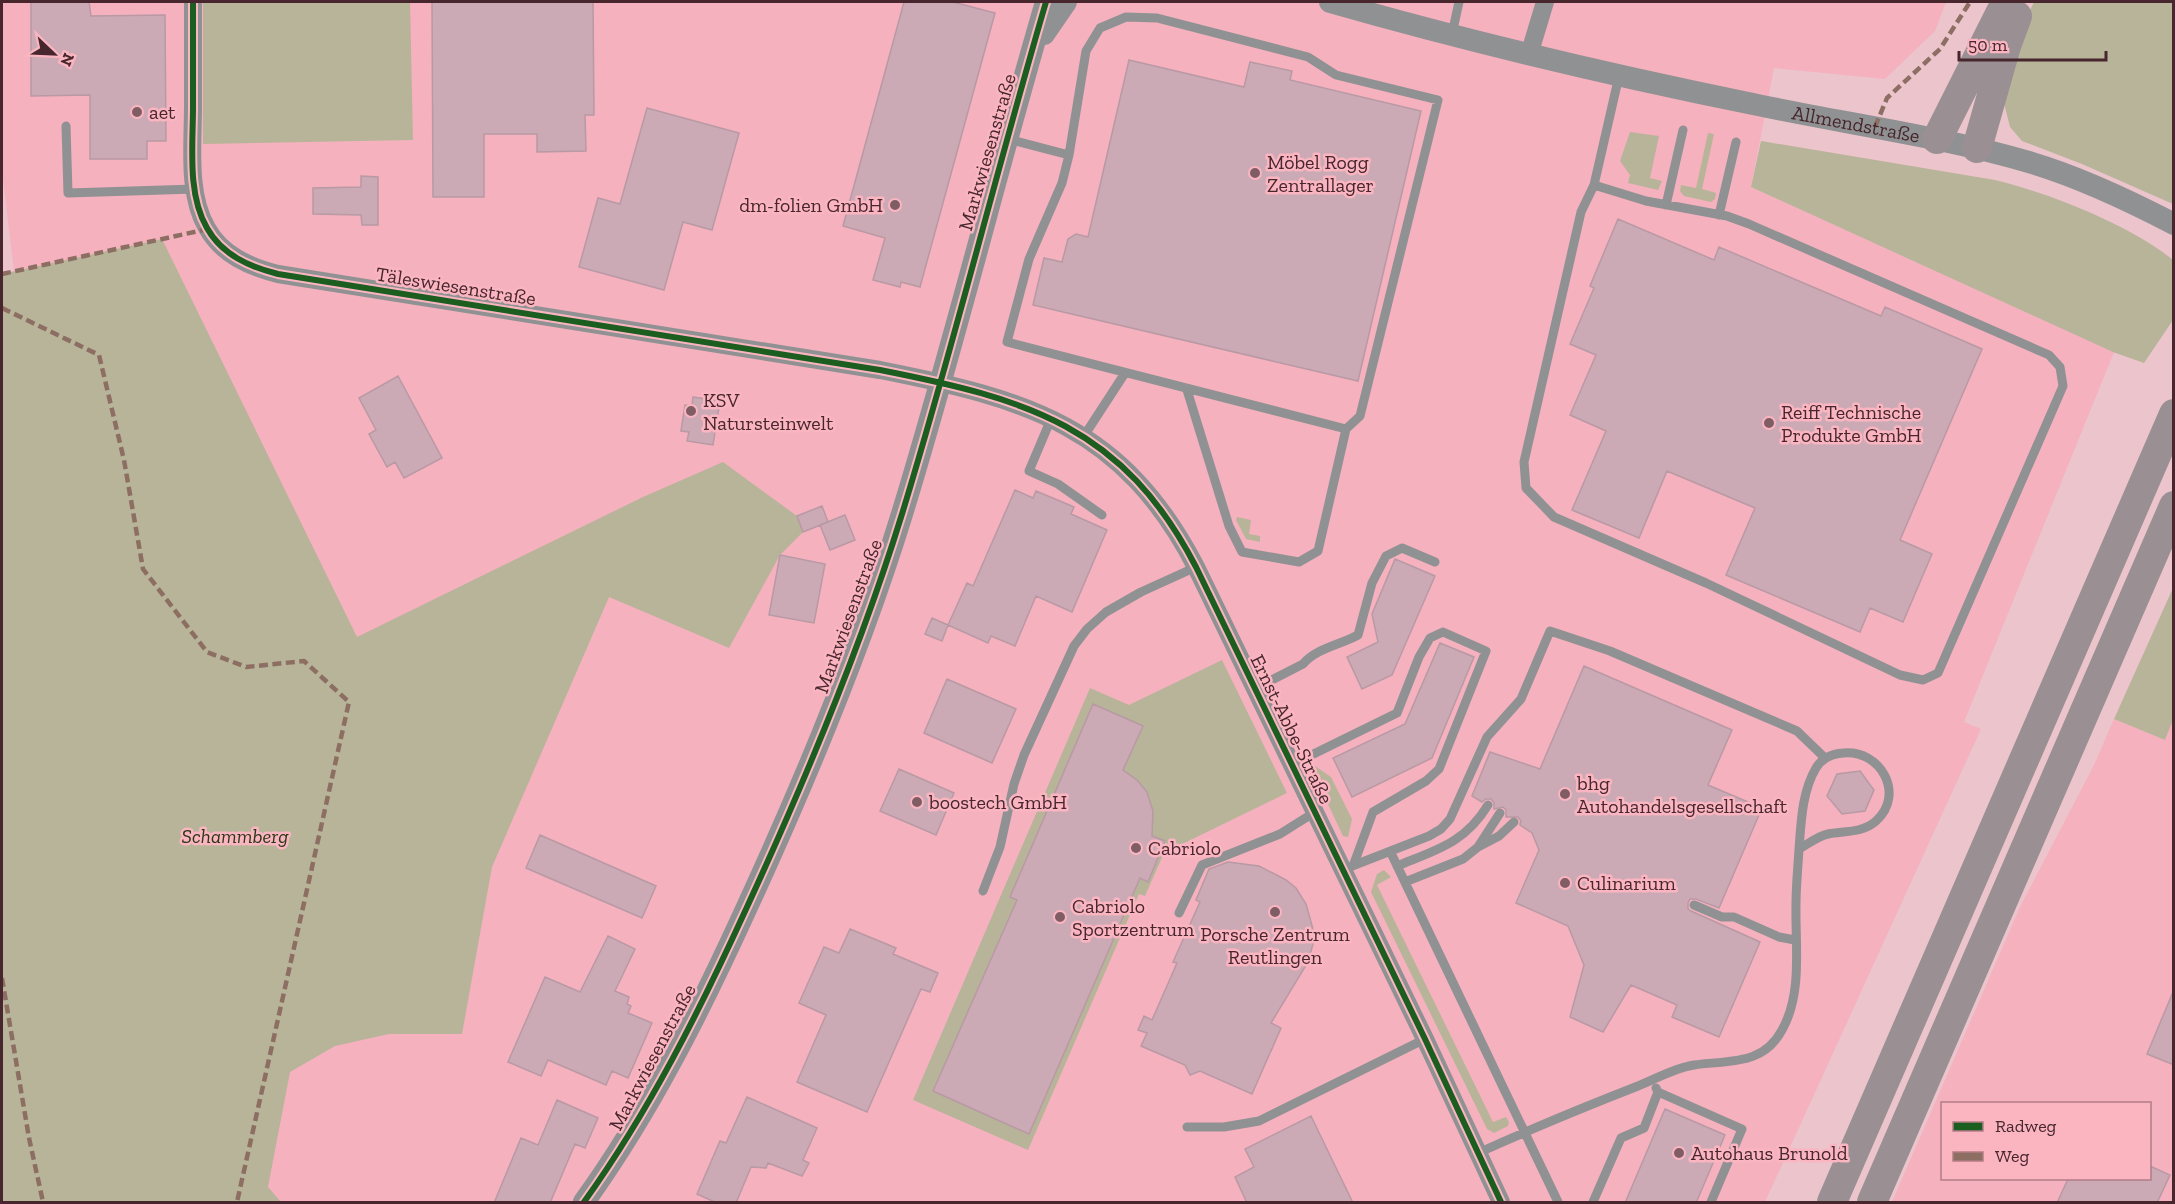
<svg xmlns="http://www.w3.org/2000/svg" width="2175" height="1204" viewBox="0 0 2175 1204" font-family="'Zilla Slab',serif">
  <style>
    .built { fill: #f5b1be; fill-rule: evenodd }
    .green { fill: #b8b499 }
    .building { fill: #cbaab5; stroke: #b899a4; stroke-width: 1.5 }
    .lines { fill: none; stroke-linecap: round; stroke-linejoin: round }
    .service { stroke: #909192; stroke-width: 9 }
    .minor { stroke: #909192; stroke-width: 18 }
    .tertiary { stroke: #909192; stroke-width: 22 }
    .trunk { stroke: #9a9094; stroke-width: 30 }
    .quiet { stroke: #8d6e63; stroke-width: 4.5; stroke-dasharray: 9 4.5; stroke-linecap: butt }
    .cycleway-casing { stroke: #fab5c1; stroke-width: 10 }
    .cycleway { stroke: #1b5e20; stroke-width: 6 }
    .poi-dot { fill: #805d65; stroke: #fab5c1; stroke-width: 2 }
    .labels { text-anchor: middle; stroke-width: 5; stroke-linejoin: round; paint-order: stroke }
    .poi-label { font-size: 20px; fill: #47262d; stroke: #fab5c1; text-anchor: start }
    .street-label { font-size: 20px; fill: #47262d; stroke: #fab5c1 }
    .park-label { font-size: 20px; font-style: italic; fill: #293714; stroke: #fab5c1 }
  </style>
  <rect width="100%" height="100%" fill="#ebc4cc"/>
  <path class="built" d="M2,2H1946L1935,31L1885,79L1774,68L1751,187L2114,352L1964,722L1981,729L1765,1202H2V274L14,271L2,170Z
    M2114,719L2165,740L2173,720V1202H1892L2020,907L2094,765ZM1942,1104H2150V1178H1942Z"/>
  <path class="green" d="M203,2H410L413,140L203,144Z
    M2034,2H2173V204L2082,164L2022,141L2010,127L2004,103L2029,12Z
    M1630,132L1659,136L1650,178L1662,181L1658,190L1628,183L1630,175L1620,161Z
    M1708,133L1714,134L1702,189L1716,193L1715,199L1711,202L1684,196L1680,191L1681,185L1696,188Z
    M1761,141L1995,180C2049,193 2130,225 2173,260V320L2144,363L2113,352L1751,187Z
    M162,239L357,637L643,497L723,462L797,516L803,532L780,555L729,648L609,597L492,867L462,1034H389L335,1046L290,1072L268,1187L281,1202H2V274Z
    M1237,517L1251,520L1249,534L1260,536V542L1246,539L1236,520Z
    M2173,588V720L2165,740L2114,719Z
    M1222,660L1287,793L1164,853L1145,896L1139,894L1028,1150L913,1100L1090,688L1129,705Z
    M1315,766L1331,777L1352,819L1348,837L1343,836L1312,770Z
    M1384,870L1391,877L1377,885L1493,1122L1506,1117L1509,1122L1508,1126L1494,1133L1487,1129L1371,892L1377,874Z"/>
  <path class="building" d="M31,2H89L91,16L165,15L166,141H147V159H90V95L31,96Z
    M432,2H593L594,115H585L586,151L537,152V134H484V197H433Z
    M904,2H953L995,13L920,287L901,282L900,287L873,280L885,238L843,226Z
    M1129,60L1244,87L1250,62L1292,71L1290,80L1421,111L1358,381L1033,305L1044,258L1062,262L1068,239L1076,234L1088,237Z
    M647,108L739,133L712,230L683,222L664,290L579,267L598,198L620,204Z
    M361,176L378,177V225H362L361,215L313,214V188L361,187Z
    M1618,219L1714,260L1719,247L1881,316L1885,307L1982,349L1900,540L1932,554L1903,622L1870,608L1860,632L1726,575L1755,508L1667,471L1639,538L1572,510L1606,431L1570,415L1596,355L1570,344L1594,288L1590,286Z
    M398,376L442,458L404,478L395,462L387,467L369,434L376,430L359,398Z
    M693,397L720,401L713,445L687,441L689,432L681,431L685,405L692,406Z
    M1015,490L1033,498L1036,491L1074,507L1071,514L1107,530L1072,612L1036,596L1015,646L991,636L988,643L948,625L942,641L925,634L932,618L948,625L967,583L973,586Z
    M822,506L828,522L803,532L797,516Z
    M845,515L855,540L830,550L820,525Z
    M780,555L825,564L814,623L769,615Z
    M1395,559L1435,576L1392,675L1362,689L1347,657L1378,642L1372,614Z
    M1440,643L1474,657L1432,758L1352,797L1333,758L1405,724Z
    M1584,666L1732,730L1708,785L1762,808L1719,908L1696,899H1690L1688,903V909L1691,911L1760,942L1719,1037L1672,1017L1677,1005L1631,985L1603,1032L1570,1017L1584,965L1568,926L1516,903L1539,850L1532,833L1520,825L1521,821L1518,817H1506V810L1503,807L1494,809V803L1491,799H1486L1482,802L1472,796L1490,752L1540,769Z
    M947,679L1016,709L992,763L924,733Z
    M1093,704L1143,726L1123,770L1137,780L1147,792L1153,811L1152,836L1165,841L1148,882L1140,878L1029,1134L933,1091L1017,900L1010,897Z
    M899,769L954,793L936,835L880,811Z
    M1860,771L1874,790L1865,811L1842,814L1827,796L1837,774Z
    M540,835L656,886L642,918L526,868Z
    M1228,862L1259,866L1286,880L1296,888L1306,904L1313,929V944L1308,962L1271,1023L1281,1028L1252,1094L1200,1071L1190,1075L1185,1065L1141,1046L1147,1033L1138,1030L1144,1016L1152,1020L1177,963L1173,962L1200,902L1196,900L1209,869Z
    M850,929L896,948L893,954L938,973L930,992L921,989L867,1112L797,1082L826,1015L799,1003L824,947L839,953Z
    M608,936L635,949L615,991L629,997L627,1004L631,1006L628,1013L652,1023L628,1078L612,1071L606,1085L548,1060L541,1076L508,1062L545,977L580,992Z
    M2173,992H2174V1065L2147,1054Z
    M747,1097L817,1128L803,1160L809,1163L802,1176L768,1163L766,1168L751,1167L736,1203H717L697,1194L720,1141L726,1143Z
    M557,1100L598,1118L585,1148L575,1144L550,1203H494L521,1138L538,1145Z
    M1665,1109L1725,1135L1696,1203H1625Z
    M1311,1116L1353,1203H1247L1235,1177L1254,1167L1245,1149Z
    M2150,1166L2170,1175L2157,1203H2057L2068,1179H2150Z"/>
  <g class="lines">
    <path class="service" d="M1452,34L1459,2
      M66,126L68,193L195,189
      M1008,139L1069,155L1062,183L1029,259L1007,342L1346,429
      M1069,155L1086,51L1100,28L1126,17L1157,18L1308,57L1336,75L1438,100L1360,416L1346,429L1318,551L1299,562L1242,552L1229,526L1187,390
      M1594,185L1646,201L1727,216L1749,224L2049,355L2060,367L2063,386L1938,673L1923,680L1900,675L1706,583L1554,517L1526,488L1524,462L1581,212L1594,185L1619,76
      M1666,205L1683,130
      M1719,215L1736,142
      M1051,419L1029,471L1058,484L1102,515
      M1084,436L1125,373
      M1254,689L1303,664C1317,648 1340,645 1358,635L1372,583L1386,556L1402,548L1435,562
      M1291,765L1397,713L1419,657L1430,638L1443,632L1486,651L1439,769L1426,781L1373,812L1353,866
      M1478,847L1500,813
      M1390,851L1558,1202
      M1397,866C1436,850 1465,843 1488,805
      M1342,870L1429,836L1441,829L1450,819L1487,737L1521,699L1550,631L1610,651L1797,731L1825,758
      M1405,882L1463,859L1478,847L1499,836L1514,822
      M983,891L1000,847L1014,784L1024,755L1074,646L1087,629L1106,612L1141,592L1196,567
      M1694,905L1722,917H1734L1779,937L1795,940
      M1179,913L1202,865L1280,834L1315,812
      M1658,1092L1742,1129L1711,1202
      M1187,1127H1224L1259,1121L1425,1039
      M1478,1153C1531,1129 1584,1107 1638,1086C1656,1079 1674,1068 1694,1065C1728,1060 1763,1066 1782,1030C1803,993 1795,944 1796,904C1796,885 1798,867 1799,849C1808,844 1818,836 1828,834C1844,831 1863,833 1876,821C1906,794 1880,749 1843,753C1831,754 1822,758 1816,768C1802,791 1801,823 1799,849
      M1593,1202L1621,1138L1644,1128L1658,1092L1656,1088"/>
    <path class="minor" d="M193,2C193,37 193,72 193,107C193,145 187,194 207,228C222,255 250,267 278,274L880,370C1027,399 1123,426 1196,567L1425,1039L1501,1202
      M1529,55L1545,2"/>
    <g class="tertiary">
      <path id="s1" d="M1330,2C1470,42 1610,75 1753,104C1846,124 1941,136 2032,163C2082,178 2128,200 2174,224"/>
      <path d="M1044,34L1066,2"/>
      <path d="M584,1202C650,1110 700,1010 747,907C805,781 861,647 902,514C954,345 996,172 1046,2"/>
    </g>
    <path class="trunk" d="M1937,139L2006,2
      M1977,148L2006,46L2017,16
      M1832,1202L2174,414
      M1872,1202L2174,506"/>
    <path class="quiet" d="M1875,127L1887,98L1940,49L1970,2
      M2,274L208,229
      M2,308L99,355L124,460L143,569L207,652L246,667L304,661L349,702L237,1202
      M2,978L29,1138L43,1202"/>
    <defs>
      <path id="cycleway" d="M193,2C193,37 193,72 193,107C193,145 187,194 207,228C222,255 250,267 278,274L880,370C1027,399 1123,426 1196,567L1425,1039L1501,1202
        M584,1202C650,1110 700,1010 747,907C805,781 861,647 902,514C954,345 996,172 1046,2"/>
    </defs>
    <use href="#cycleway" class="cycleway-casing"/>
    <use href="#cycleway" class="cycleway"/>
  </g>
  <g class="poi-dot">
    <circle cx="137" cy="112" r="6"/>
    <circle cx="1255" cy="173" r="6"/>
    <circle cx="895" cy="205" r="6"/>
    <circle cx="691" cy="411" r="6"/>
    <circle cx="1769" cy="423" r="6"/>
    <circle cx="1565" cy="794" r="6"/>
    <circle cx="917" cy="802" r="6"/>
    <circle cx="1136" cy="848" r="6"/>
    <circle cx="1565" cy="883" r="6"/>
    <circle cx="1275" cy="912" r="6"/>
    <circle cx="1060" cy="917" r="6"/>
    <circle cx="1679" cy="1153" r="6"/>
  </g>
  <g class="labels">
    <g class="poi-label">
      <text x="149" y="119">aet</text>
      <text x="1267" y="169">Möbel Rogg<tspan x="1267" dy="23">Zentrallager</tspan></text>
      <text x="883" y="212" text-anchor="end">dm-folien GmbH</text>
      <text x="703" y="407">KSV<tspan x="703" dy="23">Natursteinwelt</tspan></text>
      <text x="1781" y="419">Reiff Technische<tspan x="1781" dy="23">Produkte GmbH</tspan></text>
      <text x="1577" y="790">bhg<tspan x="1577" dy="23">Autohandelsgesellschaft</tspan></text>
      <text x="929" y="809">boostech GmbH</text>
      <text x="1148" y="855">Cabriolo</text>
      <text x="1577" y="890">Culinarium</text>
      <text x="1072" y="913">Cabriolo<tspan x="1072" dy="23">Sportzentrum</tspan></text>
      <text x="1275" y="941" text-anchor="middle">Porsche Zentrum<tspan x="1275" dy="23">Reutlingen</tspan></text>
      <text x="1691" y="1160">Autohaus Brunold</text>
    </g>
    <g class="street-label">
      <text dy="7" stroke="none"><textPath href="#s1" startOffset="540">Allmendstraße</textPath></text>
      <text transform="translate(987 152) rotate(-74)" y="7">Markwiesenstraße</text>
      <text transform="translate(456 286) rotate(9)" y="7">Täleswiesenstraße</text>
      <text transform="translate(848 616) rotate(-70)" y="7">Markwiesenstraße</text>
      <text transform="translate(1292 729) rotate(64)" y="7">Ernst-Abbe-Straße</text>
      <text transform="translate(652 1057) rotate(-62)" y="7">Markwiesenstraße</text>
    </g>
    <g class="park-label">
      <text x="235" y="843">Schammberg</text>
    </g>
  </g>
  <rect width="2175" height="1204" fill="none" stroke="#47262d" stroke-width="6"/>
  <rect x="1941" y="1102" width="210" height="78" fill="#fab5c1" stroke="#b27c86" stroke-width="1.5"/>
  <rect x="1953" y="1122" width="30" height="9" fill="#1b5e20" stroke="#b27c86" stroke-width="1.5"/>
  <text x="1995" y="1132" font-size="18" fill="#47262d">Radweg</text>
  <rect x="1953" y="1152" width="30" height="9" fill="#8d6e63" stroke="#b27c86" stroke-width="1.5"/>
  <text x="1995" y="1162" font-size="18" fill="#47262d">Weg</text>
  <g transform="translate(54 54) rotate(113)" stroke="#fab5c1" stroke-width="4.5" paint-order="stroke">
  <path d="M0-4.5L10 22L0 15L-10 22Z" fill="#47262d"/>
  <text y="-9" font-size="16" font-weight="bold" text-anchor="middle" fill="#47262d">N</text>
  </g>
  <path d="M1959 51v9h147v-9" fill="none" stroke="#47262d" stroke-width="3"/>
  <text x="1968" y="51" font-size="18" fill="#47262d" stroke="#fab5c1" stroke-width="4.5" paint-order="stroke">50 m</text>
</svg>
